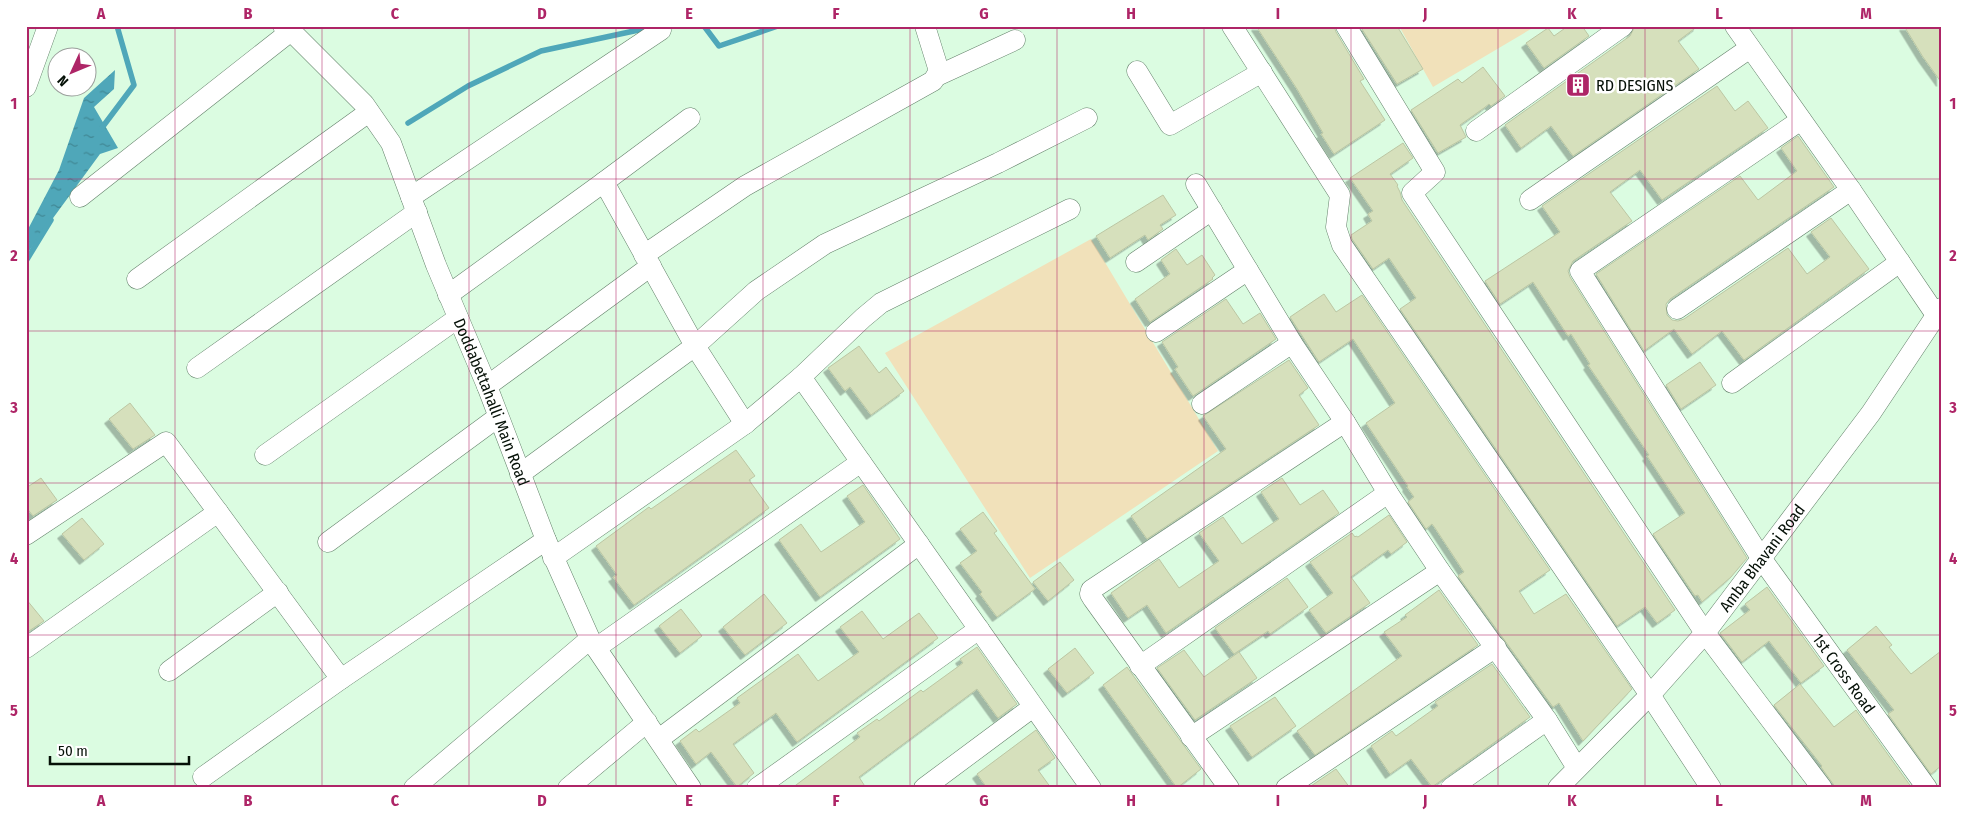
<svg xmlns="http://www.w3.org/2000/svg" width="1967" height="814" viewBox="0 0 1967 814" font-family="'Fira Sans Condensed',sans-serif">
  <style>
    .green { fill: #f1e1ba }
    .water { fill: url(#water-ripples) }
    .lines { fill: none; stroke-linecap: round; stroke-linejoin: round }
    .stream { stroke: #4fa7b9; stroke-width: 5.5 }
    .building { fill: #d6e0bc; stroke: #bcc6a3; filter: url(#shadow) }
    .minor-casing { stroke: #63816a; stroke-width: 21 }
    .minor { stroke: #fff; stroke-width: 20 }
    .grid { fill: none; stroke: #ae2567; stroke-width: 1; stroke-opacity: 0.55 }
    .labels { text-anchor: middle; stroke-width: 5; stroke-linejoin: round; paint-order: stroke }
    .poi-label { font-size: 16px; fill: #051007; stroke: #fff; text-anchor: start }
    .street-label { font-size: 16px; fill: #051007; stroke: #fff }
    .neatline { fill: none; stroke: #ae2567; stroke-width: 2 }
    .grid-label { font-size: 16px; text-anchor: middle; font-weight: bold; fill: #ae2567 }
  </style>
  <defs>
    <pattern id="water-ripples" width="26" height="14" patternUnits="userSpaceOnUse" patternTransform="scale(1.25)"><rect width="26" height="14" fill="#4fa7b9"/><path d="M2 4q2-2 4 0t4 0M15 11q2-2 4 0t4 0" fill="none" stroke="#408794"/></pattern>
    <filter id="shadow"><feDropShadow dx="-4.5" dy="4.5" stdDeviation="0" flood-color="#0004"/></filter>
  </defs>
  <rect width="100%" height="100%" fill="#dbfce1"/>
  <path class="green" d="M1399,26H1536L1433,87Z
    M1091,239L1218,451L1030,578L885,353Z"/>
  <path class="water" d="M115,70L114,89L94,107L118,148L100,154L26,255V233L59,170L84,98Z"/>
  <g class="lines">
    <path class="stream" d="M704,26L719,46L778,26
      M408,123L468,86L541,51L648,28
      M101,129L134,85L117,26
      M26,261L51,220"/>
  </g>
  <path class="building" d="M1256,26H1334L1336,32L1364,79L1360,81L1385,120L1334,154L1321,134L1323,133L1297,89Z
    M1360,26H1397L1423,69L1397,84Z
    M1568,26H1582L1589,36L1544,68L1526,43L1548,28L1554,36Z
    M1635,26H1698L1678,41L1699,69L1573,156L1551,126L1521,148L1505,125L1630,36Z
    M1904,26H1941V82L1923,57Z
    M1483,67L1505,96L1491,106L1489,104L1484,108L1460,125L1466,137L1438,153L1411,110L1458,79L1462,83Z
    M1717,86L1735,111L1748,101L1768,128L1662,200L1640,170L1610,192L1632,221L1573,261L1568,271L1570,277L1747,558L1731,577L1702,602L1698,595L1695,596L1653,534L1685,513L1647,456L1649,455L1588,365L1590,364L1571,334L1568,336L1533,282L1500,304L1485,281L1560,232L1542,206Z
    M1798,136L1834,187L1670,299L1666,304L1667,315L1672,320L1678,321L1684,319L1788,248L1807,274L1830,257L1811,232L1831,218L1869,269L1744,360L1722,331L1692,354L1674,329L1644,351L1596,274L1740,176L1758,200L1797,171L1781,148Z
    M1403,143L1413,158L1390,174L1398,185L1397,186L1400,192L1402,200L1675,610L1657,623L1645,607L1617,626L1400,309L1416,298L1389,258L1373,269L1352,239L1351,235L1372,221L1368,214L1373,211L1350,178Z
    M1163,195L1176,215L1160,225L1163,229L1148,240L1145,235L1110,258L1096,236Z
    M1176,249L1187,265L1202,255L1215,275L1212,278L1213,279L1150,322L1135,299L1170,274L1161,260Z
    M1324,294L1336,312L1362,295L1550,570L1519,591L1534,614L1566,594L1632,689L1583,741L1559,703L1553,707L1458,576L1464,572L1435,528L1432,524L1426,529L1408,502L1414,497L1407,487L1408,486L1366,423L1395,403L1353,339L1319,362L1290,317Z
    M1226,299L1243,324L1260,313L1276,339L1193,396L1175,369L1178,367L1162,342Z
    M859,346L879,373L886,367L904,391L871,415L850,387L845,391L828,368Z
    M1289,360L1308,388L1299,395L1319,425L1147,539L1131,516L1226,449L1203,416Z
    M1700,362L1716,385L1681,409L1666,385Z
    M130,403L155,435L133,449L109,419Z
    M736,450L755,476L749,480L769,508L634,605L613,577L617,575L596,546L649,507L651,509Z
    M41,478L57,500L33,516L26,507V488Z
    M1282,478L1300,505L1323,490L1339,513L1166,633L1147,605L1128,618L1111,593L1159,559L1179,588L1219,561L1199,533L1223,517L1242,544L1279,519L1261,492Z
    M863,485L900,539L820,597L779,540L801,524L821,552L865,522L847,496Z
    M983,512L997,531L994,533L1035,589L997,617L980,594L982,592L960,563L977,551L960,529Z
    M1389,515L1407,542L1391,554L1388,550L1351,577L1370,603L1326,633L1309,610L1333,593L1310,562L1352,533L1355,537L1356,536L1358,537Z
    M82,518L104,544L84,560L62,534Z
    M1060,562L1074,580L1048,601L1033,582Z
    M1287,578L1308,607L1270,634L1268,631L1234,654L1215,628Z
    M1767,587L1824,666L1801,683L1769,641L1742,662L1720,633L1750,610L1745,604Z
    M1439,590L1478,645L1315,755L1297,731L1402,656L1384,632L1407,617L1405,615Z
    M764,594L787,623L745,655L723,627Z
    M26,599L44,621L26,633Z
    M681,609L702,636L680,653L659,626Z
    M862,611L883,639L919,613L938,638L797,742L776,713L733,744L754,773L737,787L711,752L696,764L680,741L696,729L699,732L740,703L737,698L798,654L818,681L859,652L840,627Z
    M1876,626L1892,645L1889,647L1911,674L1941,651V766L1931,774L1888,714L1894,710L1847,650Z
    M977,647L1017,704L998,718L977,689L859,777L866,788H792L860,737L857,733L877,719L879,721L921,690L923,692L963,663L960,659Z
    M1075,648L1094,673L1067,693L1048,669Z
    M1184,650L1204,677L1239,652L1257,678L1195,720L1157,668Z
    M1492,664L1530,717L1432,787L1411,759L1390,774L1371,746L1392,731L1396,736L1438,706L1435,702Z
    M1127,667L1201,769L1177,788L1103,685Z
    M1800,684L1834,727L1856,710L1912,788H1836L1821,767L1822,766L1774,705Z
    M1275,697L1296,726L1252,757L1230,726Z
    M1036,730L1055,758L1038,770L1051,788H987L977,774Z
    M1336,769L1350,788H1308Z"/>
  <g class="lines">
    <defs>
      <g id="minor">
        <path id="s1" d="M283,26L291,31L364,104L391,143L436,265L487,386L546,540L590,639L691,788"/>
        <path d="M1232,26L1340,195L1336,227L1342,245L1650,695L1711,788"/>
        <path d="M1346,26L1435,172L1412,193L1705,633L1822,788"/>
        <path d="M1735,26L1851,190L1936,315"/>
        <path d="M1137,71L1170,125L1262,72"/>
        <path d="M937,76L1015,40"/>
        <path d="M26,87L48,26"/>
        <path id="s2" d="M1801,120L1580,271L1761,558L1927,788"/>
        <path d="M1476,131L1623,26"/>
        <path d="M604,182L690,118"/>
        <path d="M1196,184L1292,343L1345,422L1388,493L1440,571L1547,720L1577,768"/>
        <path d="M80,197L291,31"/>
        <path d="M411,197L661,30"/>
        <path d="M1530,200L1750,48"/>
        <path d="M644,255L745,186L933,81L939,71L925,26"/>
        <path d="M1136,262L1212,210"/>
        <path d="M137,279L369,112"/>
        <path d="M448,295L604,182L695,346L745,424"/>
        <path d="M1677,309L1851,190"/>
        <path d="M1156,332L1248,270"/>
        <path d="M197,368L417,212"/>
        <path d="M801,377L863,318L881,303L1070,209"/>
        <path d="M1732,383L1900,262"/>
        <path d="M487,386L651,266"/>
        <path d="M1202,404L1292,343"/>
        <path d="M265,455L458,318"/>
        <path d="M520,474L695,346L756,291L825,244L998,163L1087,118"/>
        <path d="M26,535L166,442L218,512"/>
        <path d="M328,542L498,417"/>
        <path d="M553,558L745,424L801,377L1091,788"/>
        <path d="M26,648L218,512L341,679"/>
        <path d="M596,648L861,462"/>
        <path d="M1140,666L1388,493"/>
        <path d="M169,671L278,592"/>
        <path d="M1191,737L1440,571"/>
        <path d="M659,739L919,544"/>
        <path d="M203,777L341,679L546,540"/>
        <path d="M414,788L590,639"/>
        <path d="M568,788L647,722"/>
        <path d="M757,788L979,629"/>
        <path d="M924,788L1033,707"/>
        <path d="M1229,788L1093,599L1090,594L1091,590L1345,422"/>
        <path d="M1286,788L1496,647"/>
        <path d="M1451,788L1547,720"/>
        <path id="s3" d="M1558,788L1650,695L1705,633L1871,413L1941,308"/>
      </g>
    </defs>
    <use href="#minor" class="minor-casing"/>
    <use href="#minor" class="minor"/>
  </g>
  <path class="grid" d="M175,26V788M322,26V788M469,26V788M616,26V788M763,26V788M910,26V788M1057,26V788M1204,26V788M1351,26V788M1498,26V788M1645,26V788M1792,26V788M26,179H1941M26,331H1941M26,483H1941M26,635H1941"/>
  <defs>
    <symbol id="building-square" viewBox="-11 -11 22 22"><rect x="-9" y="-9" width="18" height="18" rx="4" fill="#ae2567" stroke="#fff"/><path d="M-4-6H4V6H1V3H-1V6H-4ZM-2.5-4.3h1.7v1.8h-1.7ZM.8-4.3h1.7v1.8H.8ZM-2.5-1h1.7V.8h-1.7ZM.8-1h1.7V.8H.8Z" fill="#fff"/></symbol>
  </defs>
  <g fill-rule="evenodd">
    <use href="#building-square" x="1564" y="71" width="28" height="28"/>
  </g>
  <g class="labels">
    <g class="poi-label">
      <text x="1596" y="91">RD DESIGNS</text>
    </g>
    <g class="street-label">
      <text dy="6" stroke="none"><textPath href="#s1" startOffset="438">Doddabettahalli Main Road</textPath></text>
      <text dy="6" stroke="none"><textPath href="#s3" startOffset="308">Amba Bhavani Road</textPath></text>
      <text dy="6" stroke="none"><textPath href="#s2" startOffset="749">1st Cross Road</textPath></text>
    </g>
  </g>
  <rect width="1967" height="814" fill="none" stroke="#ffffff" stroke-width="55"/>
  <g transform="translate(72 72) rotate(226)"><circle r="24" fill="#ffffff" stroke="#9b9f9c"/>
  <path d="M0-4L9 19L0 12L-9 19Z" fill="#ae2567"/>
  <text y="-8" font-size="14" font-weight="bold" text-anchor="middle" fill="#051007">N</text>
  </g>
  <path d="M50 756v8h139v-8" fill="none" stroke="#051007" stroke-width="2.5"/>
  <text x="58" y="756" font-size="15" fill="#051007" stroke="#ffffff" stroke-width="4" paint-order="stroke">50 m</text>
  <rect x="28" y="28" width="1912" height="758" class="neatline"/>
  <g class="grid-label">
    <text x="101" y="19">A</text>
    <text x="248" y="19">B</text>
    <text x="395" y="19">C</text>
    <text x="542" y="19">D</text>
    <text x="689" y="19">E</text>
    <text x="836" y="19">F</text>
    <text x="984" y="19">G</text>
    <text x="1131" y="19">H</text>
    <text x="1278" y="19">I</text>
    <text x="1425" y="19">J</text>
    <text x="1572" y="19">K</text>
    <text x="1719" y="19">L</text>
    <text x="1866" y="19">M</text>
    <text x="14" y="109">1</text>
    <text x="1953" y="109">1</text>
    <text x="14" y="261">2</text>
    <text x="1953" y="261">2</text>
    <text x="14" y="413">3</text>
    <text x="1953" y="413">3</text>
    <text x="14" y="564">4</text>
    <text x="1953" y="564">4</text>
    <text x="14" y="716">5</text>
    <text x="1953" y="716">5</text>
    <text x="101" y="806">A</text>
    <text x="248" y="806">B</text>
    <text x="395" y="806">C</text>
    <text x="542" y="806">D</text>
    <text x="689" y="806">E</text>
    <text x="836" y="806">F</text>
    <text x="984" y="806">G</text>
    <text x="1131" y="806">H</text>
    <text x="1278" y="806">I</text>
    <text x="1425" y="806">J</text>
    <text x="1572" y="806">K</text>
    <text x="1719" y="806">L</text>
    <text x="1866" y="806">M</text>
  </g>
</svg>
